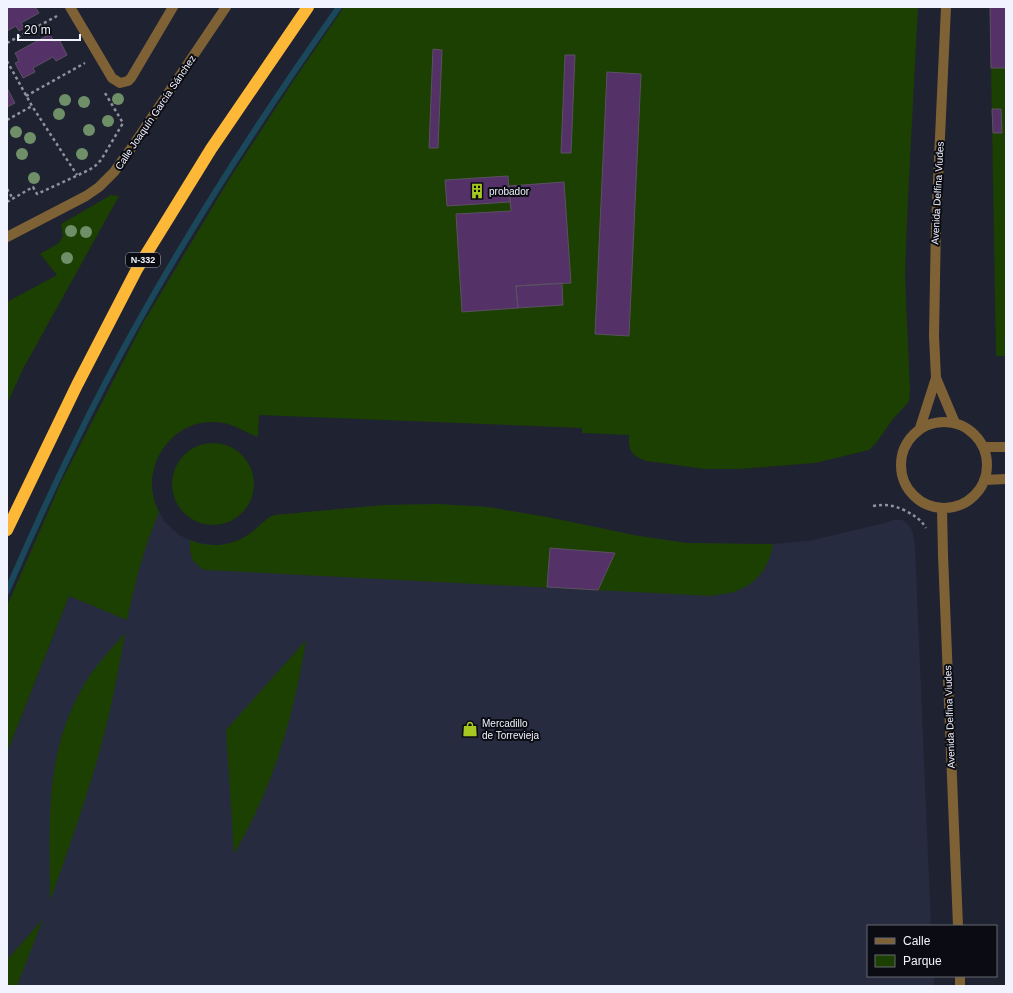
<svg xmlns="http://www.w3.org/2000/svg" width="1013" height="993" viewBox="0 0 1013 993" font-family="Arial,sans-serif">
  <style>
    .built { fill: #272b40 }
    .green { fill: #1c3f02 }
    .lines { fill: none; stroke-linecap: round; stroke-linejoin: round }
    .stream { stroke: #1a475a; stroke-width: 6 }
    .building { fill: #543167; stroke: #5b5161 }
    .path { stroke: #90929f; stroke-width: 2.5; stroke-dasharray: 3 3; stroke-linecap: butt }
    .minor { stroke: #7e6236; stroke-width: 10 }
    .highway { stroke: #feb837; stroke-width: 12 }
    .tree { fill: #6e8f67 }
    .labels { text-anchor: middle; stroke-width: 4; stroke-linejoin: round; paint-order: stroke }
    .shield { fill: #0b0c13; stroke: #acaeb8; stroke-width: 1 }
    .shield-label { font-size: 9px; font-weight: bold; fill: #f1f3fe }
    .street-label { font-size: 10px; fill: #f1f3fe; stroke: #0b0c13 }
    .poi-label { font-size: 10px; fill: #f1f3fe; stroke: #0b0c13; text-anchor: start }
  </style>
  <rect width="100%" height="100%" fill="#1f2231"/>
  <path class="built" d="M152,483V494L156,506L165,522L179,535L197,543L215,545L229,544L241,539L251,533L268,518L274,515L384,505L438,504L488,507L547,517L639,536L687,543L773,544L809,541L885,523L894,520H902L907,523L911,529L913,534L915,549L931,926H868V976H934V986H7V753L69,596L83,601Z"/>
  <path class="green" d="M344,7H918L908,198L905,275L910,390L909,401L907,404L893,419L876,443L869,450L815,463L740,469H705L647,461C632,456 628,451 629,435L582,433V428L259,415L258,437C242,431 230,421 212,422C167,422 138,473 159,512C144,547 135,583 127,620L69,596L7,753V606L62,480L143,323L230,178L294,80Z
    M990,7H1006V356H996Z
    M111,195L119,196L23,369L7,404V302L57,275L40,254L59,243L63,236L61,224Z
    M172 484a41 41 0 1 1 82 0a41 41 0 1 1-82 0Z
    M438,504L488,507L547,517L639,536L687,543L773,544C769,568 757,584 734,592C727,594 719,594 712,596L205,570C190,562 190,555 190,540C210,549 234,546 252,532C259,526 265,519 274,515L384,505Z
    M125,633C118,674 110,716 98,757C84,806 67,854 50,901C50,824 43,755 84,685C95,666 111,649 125,633Z
    M306,640C294,716 273,788 234,854L226,730Z
    M43,919L17,986H7V960Z"/>
  <g class="lines">
    <path class="stream" d="M7,591C46,501 88,412 136,326C197,216 266,110 339,7"/>
  </g>
  <path class="building" d="M7,7H35L39,13L21,23L24,28L19,31L16,26L7,31Z
    M990,7H1006V68H991Z
    M50,34L54,42L59,39L67,55L56,61L53,57L33,68L35,72L23,78L15,63L19,61L15,53Z
    M433,49L442,50L438,148H429Z
    M565,55H575L571,153H561Z
    M607,72L641,74L629,336L595,334Z
    M7,88L15,103L7,107Z
    M992,109H1001L1002,133H993Z
    M508,176L510,202L447,206L445,180Z
    M564,182L571,283L516,286L518,308L462,312L456,214L511,211L509,186Z
    M562,283L563,305L518,308L516,286Z
    M550,548L615,553L598,590L547,587Z"/>
  <g class="lines">
    <path class="path" d="M7,43L57,16
      M7,61L32,106L77,175
      M26,96L85,63
      M7,120L32,106
      M7,189L13,199
      M7,202L33,187L37,194L89,170L95,166L101,160L123,123L105,93
      M873,506C885,504 893,505 904,510C913,515 920,518 926,528"/>
    <path class="minor" d="M70,7L112,78L120,83L128,81L131,78L173,7
      M7,237L86,196L99,187L114,172L130,150L226,7
      M936,378L955,423
      M901 465a43 43 0 1 1 86 0a43 43 0 1 1-86 0Z
      M920,428L936,378L934,336L936,224L946,7
      M984,447H1006
      M984,480L1006,479
      M942,509L943,555L958,926
      M960,976V986"/>
    <path class="highway" d="M7,530L77,385L137,269L211,149L308,7"/>
  </g>
  <g class="tree">
    <circle cx="118" cy="99" r="6"/>
    <circle cx="65" cy="100" r="6"/>
    <circle cx="84" cy="102" r="6"/>
    <circle cx="59" cy="114" r="6"/>
    <circle cx="108" cy="121" r="6"/>
    <circle cx="89" cy="130" r="6"/>
    <circle cx="16" cy="132" r="6"/>
    <circle cx="30" cy="138" r="6"/>
    <circle cx="22" cy="154" r="6"/>
    <circle cx="82" cy="154" r="6"/>
    <circle cx="34" cy="178" r="6"/>
    <circle cx="71" cy="231" r="6"/>
    <circle cx="86" cy="232" r="6"/>
    <circle cx="67" cy="258" r="6"/>
  </g>
  <defs>
    <symbol id="building-bare" viewBox="-9 -9 18 18"><path d="M-4-6H4V6H1V3H-1V6H-4ZM-2.5-4.3h1.7v1.8h-1.7ZM.8-4.3h1.7v1.8H.8ZM-2.5-1h1.7V.8h-1.7ZM.8-1h1.7V.8H.8Z" fill="#a6c820" stroke="#0b0c13" stroke-width="2.5" paint-order="stroke"/></symbol>
    <symbol id="shop-bare" viewBox="-9 -9 18 18"><path d="M-5-2.5h2.3a2.7 3.5 0 0 1 5.4 0H5L5.5 6h-11ZM-1.5-2.5h3a1.5 2.3 0 0 0-3 0Z" fill="#a6c820" stroke="#0b0c13" stroke-width="2.5" paint-order="stroke"/></symbol>
  </defs>
  <g fill-rule="evenodd">
    <use href="#building-bare" x="466" y="180" width="22" height="22"/>
    <use href="#shop-bare" x="459" y="718" width="22" height="22"/>
  </g>
  <g class="labels">
    <rect class="shield" x="126" y="253" width="34" height="14" rx="3"/>
    <g class="shield-label">
      <text x="143" y="263">N-332</text>
    </g>
    <g class="street-label">
      <text transform="translate(155 112) rotate(-56)" y="4">Calle Joaquín García Sánchez</text>
      <text transform="translate(937 193) rotate(-87)" y="4">Avenida Delfina Viudes</text>
      <text transform="translate(949 717) rotate(-92)" y="4">Avenida Delfina Viudes</text>
    </g>
    <g class="poi-label">
      <text x="489" y="195">probador</text>
      <text x="482" y="727">Mercadillo<tspan x="482" dy="12">de Torrevieja</tspan></text>
    </g>
  </g>
  <rect width="1013" height="993" fill="none" stroke="#f1f3fe" stroke-width="16"/>
  <rect x="867" y="925" width="130" height="52" fill="#0b0c13" stroke="#676871"/>
  <rect x="875" y="938" width="20" height="6" fill="#7e6236" stroke="#676871"/>
  <text x="903" y="945" font-size="12" fill="#f1f3fe">Calle</text>
  <rect x="875" y="955" width="20" height="12" fill="#1c3f02" stroke="#676871"/>
  <text x="903" y="965" font-size="12" fill="#f1f3fe">Parque</text>
  <path d="M18 34v6h62v-6" fill="none" stroke="#f1f3fe" stroke-width="2"/>
  <text x="24" y="34" font-size="12" fill="#f1f3fe" stroke="#0b0c13" stroke-width="3" paint-order="stroke">20 m</text>
</svg>
